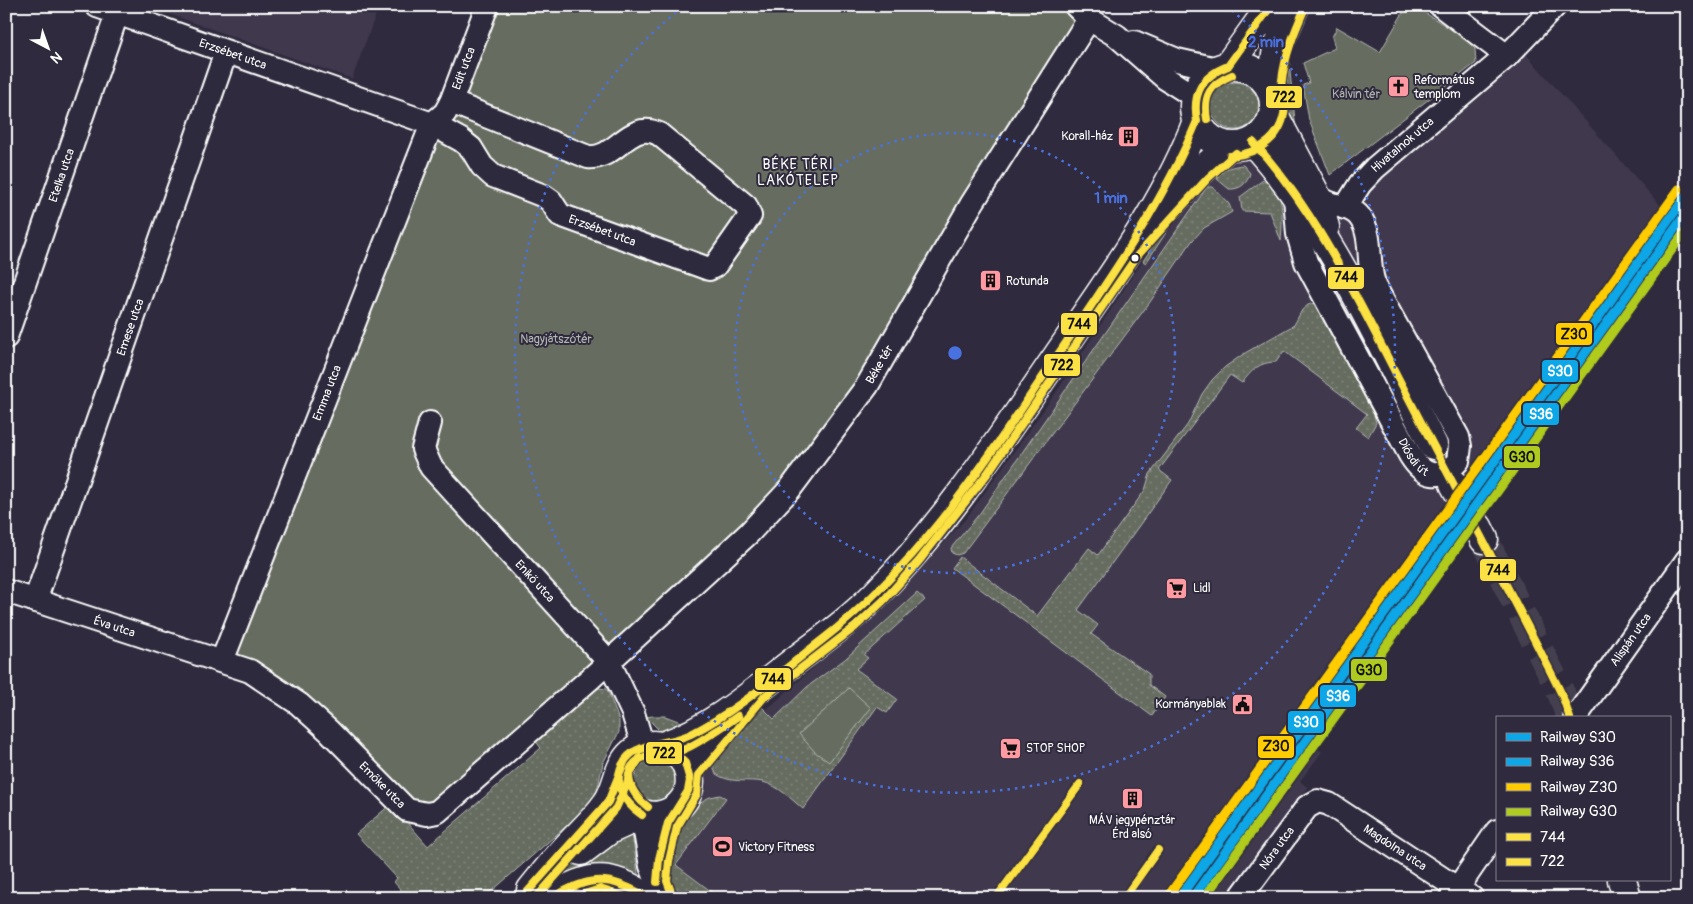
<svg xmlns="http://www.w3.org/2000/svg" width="1693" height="904" viewBox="0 0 1693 904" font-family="Pangolin,sans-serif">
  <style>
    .built { fill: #3f384e }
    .grass { fill: url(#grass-dots); stroke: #b2b6b0 }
    .park { fill: #666d60; stroke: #b2b6b0 }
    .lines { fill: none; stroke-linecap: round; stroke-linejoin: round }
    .major-tunnel { stroke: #443f50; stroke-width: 28; stroke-dasharray: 28 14; stroke-linecap: butt }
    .minor-casing { stroke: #fff; stroke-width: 26 }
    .major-casing { stroke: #fff; stroke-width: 31 }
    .minor { stroke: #2f2a3d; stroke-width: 22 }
    .major { stroke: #2f2a3d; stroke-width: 28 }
    .bus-1-casing { stroke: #2f2a3d; stroke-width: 11 }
    .bus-2-casing { stroke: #2f2a3d; stroke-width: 11 }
    .bus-1 { stroke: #fbe143; stroke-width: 8 }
    .bus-2 { stroke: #fbe143; stroke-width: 8 }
    .rail-1-casing { stroke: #2f2a3d; stroke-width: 12 }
    .rail-2-casing { stroke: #2f2a3d; stroke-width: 12 }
    .rail-3-casing { stroke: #2f2a3d; stroke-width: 12 }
    .rail-4-casing { stroke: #2f2a3d; stroke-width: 12 }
    .rail-1 { stroke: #0da6e6; stroke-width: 9 }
    .rail-2 { stroke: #0da6e6; stroke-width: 9 }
    .rail-3 { stroke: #fecc00; stroke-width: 9 }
    .rail-4 { stroke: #b0cb1f; stroke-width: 9 }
    .ring { fill: none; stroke: #4a71e0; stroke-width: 2.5; stroke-dasharray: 2.5 5 }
    .bus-dot { fill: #fff; stroke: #2f2a3d; stroke-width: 2 }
    .labels { text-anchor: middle; stroke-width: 4; stroke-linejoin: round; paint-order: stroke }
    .street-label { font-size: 12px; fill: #fff; stroke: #2f2a3d }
    .poi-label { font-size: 12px; fill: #fff; stroke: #2f2a3d; text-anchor: start }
    .park-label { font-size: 12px; fill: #b2b6b0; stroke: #2f2a3d }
    .neighbourhood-label { font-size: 14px; letter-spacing: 1px; fill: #fff; stroke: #2f2a3d }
    .centre { fill: #4a71e0; stroke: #2f2a3d; stroke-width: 2.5 }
    .ring-label { font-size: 15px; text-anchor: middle; font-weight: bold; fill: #4a71e0; stroke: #2f2a3d; stroke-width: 4; stroke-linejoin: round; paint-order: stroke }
    .line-badge { stroke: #2f2a3d; stroke-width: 2 }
    .badge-label { font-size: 14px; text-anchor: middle; font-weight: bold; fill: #fff }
    .pale-badge-label { font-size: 14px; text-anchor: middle; font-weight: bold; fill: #111 }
  </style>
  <defs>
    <pattern id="grass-dots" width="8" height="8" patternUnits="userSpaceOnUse" patternTransform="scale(1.25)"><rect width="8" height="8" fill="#666d60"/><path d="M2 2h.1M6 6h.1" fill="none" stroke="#7d8378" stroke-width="1.8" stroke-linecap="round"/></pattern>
  </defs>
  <rect width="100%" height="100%" fill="#2f2a3d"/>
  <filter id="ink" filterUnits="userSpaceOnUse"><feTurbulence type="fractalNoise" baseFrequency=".02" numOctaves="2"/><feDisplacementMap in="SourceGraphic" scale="10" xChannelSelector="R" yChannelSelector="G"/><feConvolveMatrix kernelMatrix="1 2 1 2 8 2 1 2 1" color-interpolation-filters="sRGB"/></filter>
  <g filter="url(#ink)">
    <path class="built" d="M147,6H379L352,79Z
      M1526,54L1661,206L1687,170V236L1662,274L1650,288L1312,744L1322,752L1300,781L1308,788L1228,898H560L575,890L625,893L663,867L713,755L760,705L766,710L822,660L864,627L912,578L968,516L1057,391L1187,194L1232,158L1244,157L1255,161L1312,206L1365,189Z"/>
    <path class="grass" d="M1283,56L1289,62L1296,131L1287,118V95L1282,80Z
      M1211 106a24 24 0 1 1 48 0a24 24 0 1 1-48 0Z
      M1243,165L1250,173C1248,183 1240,190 1229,189L1217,179C1220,169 1233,166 1243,165Z
      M1263,180C1287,184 1282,224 1281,241L1270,212L1242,211L1240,197Z
      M1207,187H1213L1229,204L1232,212L1204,228L1192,241L1150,302L963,553L957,555L952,553L951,548L980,513Z
      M1187,194L1177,216L1146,263L1143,261Z
      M1315,303L1374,415L1376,423L1368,437L1356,428L1367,414L1284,351L1276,362C1259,362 1252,370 1242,383L1230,375L1159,470L1172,480L1078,610L1098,625L1091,634L1149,674V685L1165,697L1152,716L952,568L960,557L1037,616L1089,548L1098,555L1145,490L1150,474L1188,424L1202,394L1212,380L1225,367L1245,353L1294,325L1302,310L1308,305Z
      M917,593L925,600L864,655L868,658L856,669L897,699L887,713L877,707L803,809C791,799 779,786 763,782C748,779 730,784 716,774L711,761L726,740L760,705L774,719L807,687L845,659Z
      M598,688L607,689L619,720V732L603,763L595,801L484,898H408L394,882L397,878L356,834L391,804L428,846L541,748L534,739L590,691Z
      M653,716H665L686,724L662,733L646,717Z
      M632 781a22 22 0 1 1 44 0a22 22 0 1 1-44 0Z
      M720,795L726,798L676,865L720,898H671L664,879L673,827L702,801L710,797Z
      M631,827L639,880L562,884L556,877L593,847Z"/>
    <path class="park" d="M487,6H1076L1089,19L790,489L427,814L329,731L222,661Z
      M1407,6H1414L1465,38L1475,49L1476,63L1330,175L1309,120L1303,85L1309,83L1303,63L1335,48L1332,37L1337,27L1380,52Z
      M849,688L871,708L829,762L815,752L799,734Z"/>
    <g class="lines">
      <path class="major-tunnel" d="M1459,493L1478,527
        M1484,539L1562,695L1570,718"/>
      <defs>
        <g id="minor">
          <path id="s1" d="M97,6L432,124L461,140L471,148L482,166L493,176L544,196L551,201L560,215L709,269L715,266L750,216L746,206L659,134C629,119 617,160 588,157L451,102"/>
          <path d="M1076,6L1089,19L1117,36L1165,78L1195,97"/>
          <path d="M1441,6L1507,56"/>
          <path d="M1134,42L1177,60L1217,69"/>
          <path id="s2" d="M1295,197L1298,234L1306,262L1410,455C1424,478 1440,481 1458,461L1460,446L1458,437L1379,294C1376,288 1373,282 1372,276C1368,257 1372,232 1359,216C1348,203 1329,209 1315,193"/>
          <path id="s3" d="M1345,208L1360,184L1375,168L1507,56L1555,6"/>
          <path id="s4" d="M6,337L117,14"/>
          <path id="s5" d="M430,423L423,449L431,467L609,662L633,713L643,746"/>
          <path id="s6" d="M6,591L250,671L299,704L329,731L407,810L427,814L437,812L591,678L707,572L749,533L790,489L867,386L971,205L1089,19"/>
          <path id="s7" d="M35,601L226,52"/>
          <path id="s8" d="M222,661L432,124L445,113L451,102L487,6"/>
          <path id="s9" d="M1575,718L1687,560"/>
          <path d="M642,815L651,866L663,898"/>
          <path d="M658,874C659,851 665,829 676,808"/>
          <path id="s10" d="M1240,898L1307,807L1318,801L1329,804L1472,898"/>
          <path d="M1451,898L1497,831"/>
        </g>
        <path id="major" d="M1194 106a40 40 0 1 1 80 0a40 40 0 1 1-80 0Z
          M1228,66L1271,6
          M1271,87L1277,49L1295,6
          M1274,115L1315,193L1325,227
          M1253,142C1330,226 1381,345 1433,445
          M1169,206L1201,171L1229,146
          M1454,484L1459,493
          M1478,527L1484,539
          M663,746C708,730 746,699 783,670C815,645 849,622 877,593C951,518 1008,427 1067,342C1115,271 1167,201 1197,121
          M689,771L734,717
          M581,851L609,830L642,815
          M1622,880L1627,898
          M531,890C543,875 555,860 568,846C581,832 596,819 607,803C618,788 617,766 632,753C651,736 684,748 689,773C698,817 629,838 618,781
          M552,898C589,873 611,873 648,898"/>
      </defs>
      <use href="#minor" class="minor-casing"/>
      <use href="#major" class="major-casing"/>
      <use href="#minor" class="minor"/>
      <use href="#major" class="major"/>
      <defs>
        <path id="bus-1" d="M1228,66L1271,6
          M1197,121C1192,93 1202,76 1228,66
          M1253,142C1319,214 1361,307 1406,393C1458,494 1512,593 1562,695L1570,718
          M642,815C623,802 610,780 626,759C639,742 671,744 691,734C739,710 779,673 822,640C922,563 989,456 1059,353C1110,278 1162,205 1197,121
          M522,898L608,802L625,760L633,752L653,745L672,750L685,763L690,780L688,791L668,823L659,859L657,882
          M552,898C590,875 610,875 648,898
          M996,898L1080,784
          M1124,898L1158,850"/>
        <path id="bus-2" d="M1207,119C1203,96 1210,84 1232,75
          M1230,156C1260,154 1285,136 1285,103C1285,95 1280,88 1282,80C1285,55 1294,33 1304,10
          M648,807C630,794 617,766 647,756C660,752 670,755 685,749C704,740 721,728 738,716
          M672,894L667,881L669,861L677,827L697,794L699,775L765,696L855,627L884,600L919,561L987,474L1137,256L1208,178L1236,153
          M536,898L616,808L627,784L629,774L640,758
          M572,898L600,889L628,898"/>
      </defs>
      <use href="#bus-1" class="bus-1-casing"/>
      <use href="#bus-2" class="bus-2-casing"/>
      <use href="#bus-1" class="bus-1"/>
      <use href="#bus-2" class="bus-2"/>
      <defs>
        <path id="rail-1" d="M1179,898L1687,195"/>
        <path id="rail-2" d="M1192,898L1687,212"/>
        <path id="rail-3" d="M1171,892L1679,189"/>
        <path id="rail-4" d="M1204,898L1687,229"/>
      </defs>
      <use href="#rail-1" class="rail-1-casing"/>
      <use href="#rail-2" class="rail-2-casing"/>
      <use href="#rail-3" class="rail-3-casing"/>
      <use href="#rail-4" class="rail-4-casing"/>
      <use href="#rail-1" class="rail-1"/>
      <use href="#rail-2" class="rail-2"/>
      <use href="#rail-3" class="rail-3"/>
      <use href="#rail-4" class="rail-4"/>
    </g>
  </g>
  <g class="ring">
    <circle cx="955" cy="353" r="220"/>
    <path d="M1226 6A440 440 0 1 1 684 6"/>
  </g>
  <defs>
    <symbol id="church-square" viewBox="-11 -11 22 22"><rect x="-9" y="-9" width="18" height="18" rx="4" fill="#ff9aa2" stroke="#2f2a3d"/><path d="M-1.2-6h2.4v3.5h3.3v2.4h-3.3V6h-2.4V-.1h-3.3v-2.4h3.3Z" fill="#111"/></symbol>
    <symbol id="building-square" viewBox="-11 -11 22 22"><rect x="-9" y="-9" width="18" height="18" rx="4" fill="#ff9aa2" stroke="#2f2a3d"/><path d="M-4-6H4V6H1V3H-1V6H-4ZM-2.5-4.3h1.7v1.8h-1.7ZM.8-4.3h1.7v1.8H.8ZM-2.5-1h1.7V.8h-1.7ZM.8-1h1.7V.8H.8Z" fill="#111"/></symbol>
    <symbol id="supermarket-square" viewBox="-11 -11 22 22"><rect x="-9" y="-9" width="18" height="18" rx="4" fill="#ff9aa2" stroke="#2f2a3d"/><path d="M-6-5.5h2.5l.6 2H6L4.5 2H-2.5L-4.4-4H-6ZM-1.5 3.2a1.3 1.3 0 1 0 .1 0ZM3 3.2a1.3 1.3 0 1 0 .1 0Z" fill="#111"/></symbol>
    <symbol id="civic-square" viewBox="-11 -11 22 22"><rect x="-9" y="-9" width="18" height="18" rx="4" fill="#ff9aa2" stroke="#2f2a3d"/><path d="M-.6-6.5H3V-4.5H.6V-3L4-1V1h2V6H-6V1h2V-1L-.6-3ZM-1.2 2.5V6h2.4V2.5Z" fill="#111"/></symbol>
    <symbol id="stadium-square" viewBox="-11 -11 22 22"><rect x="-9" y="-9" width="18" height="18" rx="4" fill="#ff9aa2" stroke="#2f2a3d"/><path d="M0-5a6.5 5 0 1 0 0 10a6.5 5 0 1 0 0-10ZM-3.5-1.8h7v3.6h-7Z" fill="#111"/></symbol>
  </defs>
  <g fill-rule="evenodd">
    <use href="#church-square" x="1386" y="74" width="25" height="25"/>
    <use href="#building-square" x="1116" y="124" width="25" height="25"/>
    <use href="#building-square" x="978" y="268" width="25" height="25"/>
    <use href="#supermarket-square" x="1164" y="576" width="25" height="25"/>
    <use href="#civic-square" x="1230" y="692" width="25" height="25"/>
    <use href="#supermarket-square" x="998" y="736" width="25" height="25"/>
    <use href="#building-square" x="1120" y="786" width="25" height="25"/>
    <use href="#stadium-square" x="710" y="834" width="25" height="25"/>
  </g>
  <circle class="bus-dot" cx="1135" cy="258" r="4.5"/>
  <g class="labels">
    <g class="street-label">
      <text dy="4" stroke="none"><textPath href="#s1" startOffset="144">Erzsébet utca</textPath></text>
      <text dy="4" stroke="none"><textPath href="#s8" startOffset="642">Edit utca</textPath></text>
      <text dy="4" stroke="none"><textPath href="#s3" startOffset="86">Hivatalnok utca</textPath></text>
      <text dy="4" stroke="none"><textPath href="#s4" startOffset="171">Etelka utca</textPath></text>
      <text dy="4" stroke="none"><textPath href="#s1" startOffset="562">Erzsébet utca</textPath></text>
      <text dy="4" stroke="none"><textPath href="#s7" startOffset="290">Emese utca</textPath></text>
      <text dy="4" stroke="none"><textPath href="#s6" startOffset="1130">Béke tér</textPath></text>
      <text dy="4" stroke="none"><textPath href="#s8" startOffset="288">Emma utca</textPath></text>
      <text dy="4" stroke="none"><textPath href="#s2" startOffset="289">Diósdi út</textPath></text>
      <text dy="4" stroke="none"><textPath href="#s5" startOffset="201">Enikő utca</textPath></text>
      <text dy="4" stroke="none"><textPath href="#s6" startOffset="114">Éva utca</textPath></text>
      <text dy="4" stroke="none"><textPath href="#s9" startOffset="96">Alispán utca</textPath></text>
      <text dy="4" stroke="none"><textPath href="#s6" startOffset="432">Emőke utca</textPath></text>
      <text dy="4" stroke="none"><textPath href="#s10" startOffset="216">Magdolna utca</textPath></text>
      <text dy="4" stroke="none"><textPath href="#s10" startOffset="62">Nóra utca</textPath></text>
    </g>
    <g class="poi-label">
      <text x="1414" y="84">Református<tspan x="1414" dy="14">templom</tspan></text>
      <text x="1113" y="140" text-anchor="end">Korall-ház</text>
      <text x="1006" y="285">Rotunda</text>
      <text x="1193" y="592">Lidl</text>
      <text x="1226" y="708" text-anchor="end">Kormányablak</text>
      <text x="1026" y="752">STOP SHOP</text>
      <text x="1132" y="824" text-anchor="middle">MÁV jegypénztár<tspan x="1132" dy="14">Érd alsó</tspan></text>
      <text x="738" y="851">Victory Fitness</text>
    </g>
    <g class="park-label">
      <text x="1356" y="98">Kálvin tér</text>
      <text x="556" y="343">Nagyjátszótér</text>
    </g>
    <g class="neighbourhood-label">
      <text x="798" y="169">BÉKE TÉRI<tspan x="798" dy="16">LAKÓTELEP</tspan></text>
    </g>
  </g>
  <circle cx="955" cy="353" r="8" class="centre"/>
  <g class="ring-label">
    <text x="1266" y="47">2 min</text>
    <text x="1111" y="203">1 min</text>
  </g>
  <g class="line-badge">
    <rect x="1265" y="85" width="38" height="24" rx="5" fill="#fbe143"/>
    <rect x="1327" y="266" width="38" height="24" rx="5" fill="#fbe143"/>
    <rect x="1060" y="312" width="38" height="24" rx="5" fill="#fbe143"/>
    <rect x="1555" y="322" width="38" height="24" rx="5" fill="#fecc00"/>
    <rect x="1043" y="353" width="38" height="24" rx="5" fill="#fbe143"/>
    <rect x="1541" y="359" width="38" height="24" rx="5" fill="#0da6e6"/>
    <rect x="1522" y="402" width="38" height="24" rx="5" fill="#0da6e6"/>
    <rect x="1503" y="445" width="38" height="24" rx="5" fill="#b0cb1f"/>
    <rect x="1479" y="558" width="38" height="24" rx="5" fill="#fbe143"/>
    <rect x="1350" y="658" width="38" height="24" rx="5" fill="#b0cb1f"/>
    <rect x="754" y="667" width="38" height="24" rx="5" fill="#fbe143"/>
    <rect x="1319" y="684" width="38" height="24" rx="5" fill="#0da6e6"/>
    <rect x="1287" y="710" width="38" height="24" rx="5" fill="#0da6e6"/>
    <rect x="1257" y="735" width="38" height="24" rx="5" fill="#fecc00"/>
    <rect x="645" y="741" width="38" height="24" rx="5" fill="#fbe143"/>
  </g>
  <g class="badge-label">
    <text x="1560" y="376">S30</text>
    <text x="1541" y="419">S36</text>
    <text x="1338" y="701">S36</text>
    <text x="1306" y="727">S30</text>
  </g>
  <g class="pale-badge-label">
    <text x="1284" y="102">722</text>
    <text x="1346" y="282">744</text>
    <text x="1079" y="329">744</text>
    <text x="1574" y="339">Z30</text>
    <text x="1062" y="370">722</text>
    <text x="1522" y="462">G30</text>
    <text x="1498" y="575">744</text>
    <text x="1369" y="675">G30</text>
    <text x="773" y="684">744</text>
    <text x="1276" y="751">Z30</text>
    <text x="664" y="758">722</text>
  </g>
  <rect width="1693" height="904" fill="none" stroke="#2f2a3d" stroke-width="25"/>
  <rect x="12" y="12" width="1668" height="879" fill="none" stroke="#fff" stroke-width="2" filter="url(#ink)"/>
  <rect x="1496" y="716" width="175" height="165" fill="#2f2a3d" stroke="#827f8b"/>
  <rect x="1506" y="733" width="25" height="8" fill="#0da6e6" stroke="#827f8b"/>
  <text x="1540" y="742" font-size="15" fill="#ffffff">Railway S30</text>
  <rect x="1506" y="758" width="25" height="8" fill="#0da6e6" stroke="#827f8b"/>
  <text x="1540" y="766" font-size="15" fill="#ffffff">Railway S36</text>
  <rect x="1506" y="783" width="25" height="8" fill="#fecc00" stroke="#827f8b"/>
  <text x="1540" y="792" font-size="15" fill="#ffffff">Railway Z30</text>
  <rect x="1506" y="808" width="25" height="8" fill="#b0cb1f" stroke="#827f8b"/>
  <text x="1540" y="816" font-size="15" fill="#ffffff">Railway G30</text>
  <rect x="1506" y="833" width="25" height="8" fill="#fbe143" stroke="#827f8b"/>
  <text x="1540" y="842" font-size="15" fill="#ffffff">744</text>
  <rect x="1506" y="858" width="25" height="8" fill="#fbe143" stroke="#827f8b"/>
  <text x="1540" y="866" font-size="15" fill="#ffffff">722</text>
  <g transform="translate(48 48) rotate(139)" stroke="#2f2a3d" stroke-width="4" paint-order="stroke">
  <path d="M0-4L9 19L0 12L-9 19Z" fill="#ffffff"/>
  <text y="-8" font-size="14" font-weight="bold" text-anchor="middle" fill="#ffffff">N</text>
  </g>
</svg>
